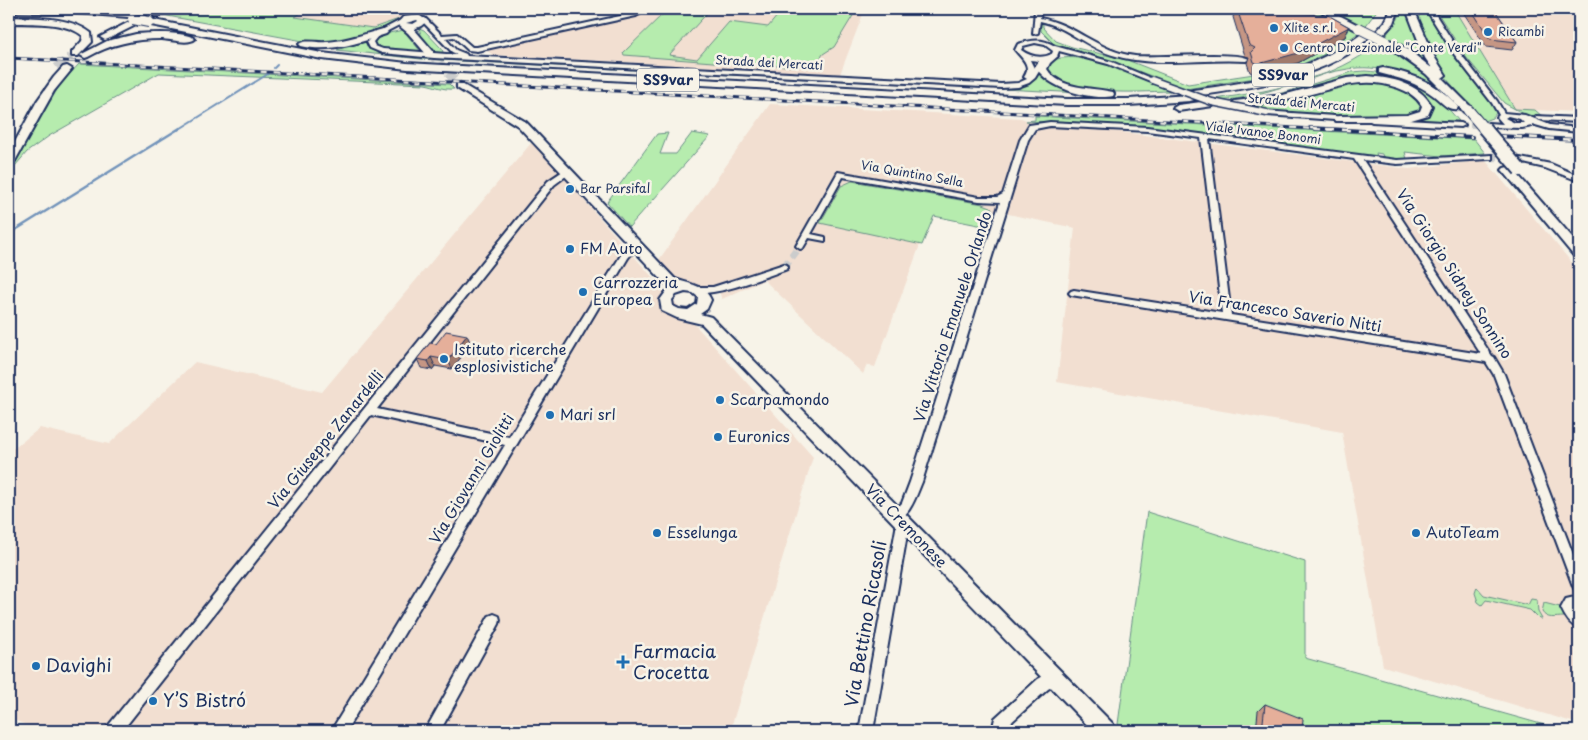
<svg xmlns="http://www.w3.org/2000/svg" width="1588" height="740" viewBox="0 0 1588 740" font-family="'Playpen Sans',sans-serif">
  <style>
    .built { fill: #f2dfd1 }
    .green { fill: #b6ecae; stroke: #688e86 }
    .lines { fill: none; stroke-linecap: round; stroke-linejoin: round }
    .stream-far1 { stroke: #7293ba; stroke-width: 2 }
    .stream { stroke: #7293ba; stroke-width: 2.5 }
    .minor-tunnel-far1 { stroke: #cbcccc; stroke-width: 6; stroke-dasharray: 6 3; stroke-linecap: butt }
    .minor-tunnel { stroke: #cbcccc; stroke-width: 8; stroke-dasharray: 8 4.5; stroke-linecap: butt }
    .major-tunnel { stroke: #cbcccc; stroke-width: 9; stroke-dasharray: 9 4.5; stroke-linecap: butt }
    .highway-tunnel { stroke: #cbcccc; stroke-width: 10; stroke-dasharray: 10 5; stroke-linecap: butt }
    .minor-casing { stroke: #1b2f5e; stroke-width: 4 }
    .major-casing { stroke: #1b2f5e; stroke-width: 4 }
    .highway-casing { stroke: #1b2f5e; stroke-width: 4 }
    .minor { fill: #f7f3e8; fill-rule: evenodd }
    .major { fill: #f7f3e8; fill-rule: evenodd }
    .highway { fill: #f7f3e8; fill-rule: evenodd }
    .rail-far1-casing { stroke: #1b2f5e; stroke-width: 3 }
    .rail-casing { stroke: #1b2f5e; stroke-width: 4 }
    .rail-far1 { stroke: #f7f3e8; stroke-width: 2; stroke-dasharray: 6; stroke-linecap: butt }
    .rail { stroke: #f7f3e8; stroke-width: 2.5; stroke-dasharray: 8; stroke-linecap: butt }
    .minor-bridge-casing { stroke: #1b2f5e; stroke-width: 9; stroke-linecap: butt }
    .highway-bridge-far1-casing { stroke: #1b2f5e; stroke-width: 12; stroke-linecap: butt }
    .highway-bridge-casing { stroke: #1b2f5e; stroke-width: 16; stroke-linecap: butt }
    .minor-bridge { stroke: #f7f3e8; stroke-width: 6 }
    .highway-bridge-far1 { stroke: #f7f3e8; stroke-width: 10 }
    .highway-bridge { stroke: #f7f3e8; stroke-width: 12 }
    .wall { fill: #c59684; stroke: #1b2f5e }
    .shaded-wall { fill: #a07a6c; stroke: #1b2f5e }
    .building { fill: #e5af9a; stroke: #1b2f5e }
    .poi-dot { fill: #1f6fb2; stroke: #f7f3e8; stroke-width: 2 }
    .labels { text-anchor: middle; stroke-width: 5; stroke-linejoin: round; paint-order: stroke }
    .far-poi-label { font-size: 12px; fill: #1b2f5e; stroke: #f7f3e8; text-anchor: start }
    .far-street-label { font-size: 12px; fill: #1b2f5e; stroke: #f7f3e8 }
    .shield { fill: #f7f3e8; stroke: #5d6a87; stroke-width: 1 }
    .shield-label { font-size: 14px; font-weight: bold; fill: #1b2f5e }
    .poi-label { font-size: 15px; fill: #1b2f5e; stroke: #f7f3e8; text-anchor: start }
    .street-label { font-size: 15px; fill: #1b2f5e; stroke: #f7f3e8 }
    .near-street-label { font-size: 18px; fill: #1b2f5e; stroke: #f7f3e8 }
    .near-poi-label { font-size: 18px; fill: #1b2f5e; stroke: #f7f3e8; text-anchor: start }
  </style>
  <rect width="100%" height="100%" fill="#f7f3e8"/>
  <filter id="ink" filterUnits="userSpaceOnUse"><feTurbulence type="fractalNoise" baseFrequency=".02" numOctaves="2"/><feDisplacementMap in="SourceGraphic" scale="10" xChannelSelector="R" yChannelSelector="G"/><feConvolveMatrix kernelMatrix="1 2 1 2 8 2 1 2 1" color-interpolation-filters="sRGB"/></filter>
  <g filter="url(#ink)">
    <path class="built" d="M307,9H401L406,14L403,18L373,28L294,17Z
      M649,9H865L840,74L493,55L486,50L643,15Z
      M1454,9H1579V112L1515,109Z
      M770,104L1021,118L1046,128H1090L1409,169L1485,160L1579,271V724L1383,666L1342,432L1057,382L1075,228L989,210L931,215L875,367L867,365L863,374L764,280L722,299L719,292L678,282L658,261Z
      M532,142L813,457L730,731H41L9,718V452L40,428L109,444L195,362L322,392Z"/>
    <path class="green" d="M177,9H307L295,17L373,28L399,19C375,37 344,42 314,43L162,15Z
      M668,9H711L669,55L697,59L729,22L768,27L783,9H857L834,47L823,54L818,62L815,61V67L738,64L624,55L623,53Z
      M1296,9H1315L1360,32L1332,51L1298,66L1255,78L1186,89L1103,58L1071,52L1056,46L1041,31V21L1043,22V27L1056,41L1072,47L1127,60L1188,84L1254,74L1277,68L1320,51L1343,37Z
      M1326,9H1378L1364,28Z
      M1402,9H1407L1435,72L1384,38L1398,19Z
      M1413,9H1425L1452,53L1496,107L1497,112L1492,118L1484,121L1444,76L1435,59Z
      M1435,9H1454L1515,109L1535,110L1552,125L1537,121L1504,103L1466,57Z
      M419,28L424,30L442,49L443,52L437,54L422,38Z
      M403,30L422,53C410,52 379,53 373,43L380,35Z
      M366,40L368,48L376,52L448,59L997,88C1012,88 1032,88 1040,73L1054,83L1081,93L421,59L337,50Z
      M1380,42C1402,53 1420,67 1436,86C1408,75 1378,64 1348,69C1313,74 1277,91 1241,98C1232,99 1223,102 1215,99C1271,91 1335,80 1380,42Z
      M1061,58C1100,54 1136,77 1170,91C1130,92 1083,97 1048,73L1045,65L1053,60Z
      M79,64L449,84L454,89C443,90 436,86 425,84L159,73L49,136L27,152L9,173V168L23,149L59,86Z
      M1365,71C1382,72 1403,76 1419,83C1433,89 1449,110 1459,121L1416,120L1430,113V102L1422,94L1376,78L1249,101L1286,92L1352,72Z
      M1355,82L1388,83L1413,93L1423,107L1419,113L1398,117L1337,116L1278,112L1242,106L1297,97Z
      M1035,116L1474,139L1485,153L1441,156L1405,152L1407,159L1383,158L1382,154L1376,153L1377,157L1148,127L1026,121L1035,120Z
      M668,133L660,154H676L692,133L710,136L629,227L607,202L657,134Z
      M852,181L983,204L991,207L994,213L988,227L934,216L922,245L820,223L841,186Z
      M1147,512L1305,562V658L1566,731H1125L1118,724Z
      M1477,587L1484,595L1528,605L1531,599L1537,600L1538,612L1542,619H1539L1530,610L1486,600L1482,605L1478,602L1475,593Z
      M1544,603L1560,607L1564,617C1555,617 1547,620 1542,612Z"/>
    <g class="lines">
      <path class="stream-far1" d="M274,68L277,65
        M178,130L268,74"/>
      <path class="stream" d="M9,234L180,128"/>
      <path class="minor-tunnel-far1" d="M1461,125H1488"/>
      <path class="minor-tunnel" d="M1489,157L1513,158
        M784,267L800,246"/>
      <path class="major-tunnel" d="M430,53L460,86"/>
      <path class="highway-tunnel" d="M133,23L152,13
        M57,68L71,57"/>
      <defs>
        <path id="minor" d="M641,9H648L636,16L477,51L468,50L454,37L445,38L456,50L466,54L467,56L1001,84L1018,83L1027,79L1024,77C1032,66 1022,58 1015,50L1018,44C1032,40 1042,38 1055,46L1112,62L1155,80L1150,81L1108,64L1059,51L1057,56L1044,63L1035,78L1029,83L1018,87L1001,88L434,58L382,53L370,48L367,42L374,34L403,19L406,21L405,22L378,36L373,42L375,46L383,49L459,55L452,52L421,20V18H425L442,35L457,34L472,47H477L634,13ZM1035,43L1045,45L1053,51L1052,54C1041,59 1031,57 1021,50L1023,46ZM1030,60L1039,61L1034,68Z
          M1035,9H1041L1040,18C1075,24 1099,52 1135,56C1157,58 1236,51 1249,59L1246,61C1203,58 1157,68 1116,56C1088,49 1068,27 1040,21L1038,33L1033,34Z
          M1426,9H1432L1460,53L1497,101L1504,113L1525,115L1550,125L1579,128V132L1549,129L1532,124V126L1522,128L1485,127L1484,125L1488,123L1503,124L1497,117L1499,115L1492,103L1454,54ZM1508,116L1520,119L1524,123H1515L1505,118Z
          M1264,111L1348,117L1352,119L1348,121L1267,115L1263,113Z
          M1536,116L1579,118V122L1539,120L1535,118Z
          M1369,118L1461,123L1465,125L1461,127L1372,122L1368,120Z
          M1050,122L1147,127L1397,160L1492,155V159H1489L1397,164L1363,160L1492,356L1494,357L1504,374L1579,570V591L1575,590L1573,586L1494,375L1486,362L1071,295L1069,293L1071,291L1074,290L1222,313L1201,138L1147,131L1050,126L1035,129L1028,140L922,482C917,493 908,524 892,518L890,515L902,503L910,482L1000,202L979,201L843,177L811,234L825,237V241L809,238L803,248L800,249L796,246L838,172L979,197H997L1003,194L1020,140L1029,125ZM1209,139L1354,159L1481,354L1231,315Z
          M1515,157L1551,164L1579,176V181L1545,168L1515,161Z
          M563,171H569L570,173L554,185L377,409L509,437L621,255C626,249 632,243 640,245L641,247L632,253L628,258L346,731H331L505,445L371,415L122,731H106L108,726L548,181Z
          M784,264L787,265L788,267L787,269C770,275 704,302 691,290L696,287H713Z
          M903,518L907,520L909,523L873,731H859L897,523L899,520Z
          M1579,596V608H1574L1579,615V629C1570,625 1565,617 1561,608L1566,599Z
          M494,614L499,616L500,620L499,624L440,731H425L489,616Z
          M1053,671L1058,673L1060,678L1058,683L1048,689L1007,726L1006,731H992L995,718L1038,679Z"/>
        <path id="major" d="M419,15L427,21L421,26L414,29L433,51V55H427L408,33L397,24L403,17ZM417,20L418,21L413,24L406,23Z
          M460,83L526,122L675,279C689,284 705,285 711,300L707,309L700,314L711,317L1113,724L1116,731H1093L702,324L677,318L662,311L660,300L668,289L674,287L667,285L659,277L518,126L457,88V84ZM685,292L693,293L698,297L697,304L688,310L679,309L673,306L672,300L676,295Z"/>
        <path id="highway" d="M9,9H95L141,12L146,15L141,18L77,13L9,12Z
          M161,9H171L160,16H154V12Z
          M1317,9H1327L1364,28L1362,30H1356Z
          M1391,9H1399L1394,23L1381,37H1375L1373,35L1385,22Z
          M1406,9H1414L1435,58L1446,75L1442,78L1472,108L1473,110L1472,112H1464L1426,74L1380,41L1382,39C1395,37 1421,60 1432,68L1425,58Z
          M9,17C35,18 70,16 91,33L92,42L78,56H72V52L82,41L83,36C65,21 31,24 9,23Z
          M149,19L322,53L407,63L1067,99H1129L1189,95V91L1193,90C1256,82 1311,72 1363,33L1366,32L1371,35C1334,77 1246,89 1194,96V100L1190,101L1129,105H1067L407,69L322,59L146,24V20Z
          M133,20L138,23L136,25L108,39L105,40L100,37Z
          M383,29L388,32L386,34C359,43 329,53 301,46L299,44C305,39 317,43 326,42C346,41 364,34 383,29Z
          M136,34C149,33 185,31 195,39C188,45 170,39 160,39C134,39 111,44 88,57L85,58L80,55L107,41Z
          M1053,53L1058,56L1050,63L1047,69C1060,90 1092,87 1113,92L1114,94L1113,96C1091,101 1049,88 1037,69L1043,59Z
          M67,66L72,69L54,91L15,161L9,164V153L37,101L54,77L63,67Z
          M1383,68C1411,73 1440,84 1458,107L1457,109C1447,111 1441,101 1434,96C1417,83 1400,78 1379,73V69Z
          M1368,76C1392,78 1419,83 1432,106L1428,115L1408,121H1335L1334,119L1339,116L1407,115L1420,111L1422,106C1416,96 1408,92 1398,88C1361,74 1328,91 1292,99C1273,103 1254,105 1235,107L1230,104L1235,101L1283,95L1347,78Z
          M1209,101L1213,102L1214,104L1213,106L1178,111L1173,108L1178,105Z
          M1508,167L1512,168L1579,245V257L1574,256L1504,172L1502,170L1504,168Z"/>
      </defs>
      <use href="#minor" class="minor-casing"/>
      <use href="#major" class="major-casing"/>
      <use href="#highway" class="highway-casing"/>
      <use href="#minor" class="minor"/>
      <use href="#major" class="major"/>
      <use href="#highway" class="highway"/>
      <defs>
        <path id="rail-far1" d="M9,58L1333,130"/>
        <path id="rail" d="M1310,128L1472,137
          M1498,136L1579,140"/>
      </defs>
      <use href="#rail-far1" class="rail-far1-casing"/>
      <use href="#rail" class="rail-casing"/>
      <use href="#rail-far1" class="rail-far1"/>
      <use href="#rail" class="rail"/>
      <defs>
        <path id="minor-bridge" d="M1152,80L1212,102L1267,113"/>
        <path id="highway-bridge-far1" d="M133,19L149,22
          M1359,28L1385,41
          M1468,110L1485,130"/>
        <path id="highway-bridge" d="M1484,128L1520,170"/>
      </defs>
      <use href="#minor-bridge" class="minor-bridge-casing"/>
      <use href="#highway-bridge-far1" class="highway-bridge-far1-casing"/>
      <use href="#highway-bridge" class="highway-bridge-casing"/>
      <use href="#minor-bridge" class="minor-bridge"/>
      <use href="#highway-bridge-far1" class="highway-bridge-far1"/>
      <use href="#highway-bridge" class="highway-bridge"/>
    </g>
    <path class="wall" d="M1236,9H1260L1349,27L1345,37L1298,63L1254,74L1250,72L1247,63L1249,57L1245,56L1233,17Z
      M1461,9H1494L1517,42L1512,50L1486,47Z
      M436,344H471L452,369L435,366L432,370L421,368L417,359Z
      M1265,704L1302,731H1256L1258,711Z"/>
    <path class="shaded-wall" d="M1349,27L1345,37L1298,63L1254,74L1258,64Z
      M467,335L471,344L452,369L448,360Z
      M431,357L435,366L432,370L428,361Z"/>
    <path class="building" d="M1237,9H1260L1328,15L1349,27L1302,52L1258,64L1254,62L1251,52L1255,48L1249,45Z
      M1471,9H1494L1517,42L1490,39Z
      M446,331L467,335L448,360L431,357L428,361L417,359L430,343L436,344Z
      M1265,704L1303,719L1302,731H1262Z"/>
  </g>
  <g class="poi-dot">
    <circle cx="1274" cy="28" r="5"/>
    <circle cx="1488" cy="32" r="5"/>
    <circle cx="1284" cy="48" r="5"/>
    <circle cx="570" cy="189" r="5"/>
    <circle cx="570" cy="249" r="5"/>
    <circle cx="583" cy="292" r="5"/>
    <circle cx="444" cy="359" r="5"/>
    <circle cx="720" cy="400" r="5"/>
    <circle cx="550" cy="415" r="5"/>
    <circle cx="718" cy="437" r="5"/>
    <circle cx="657" cy="533" r="5"/>
    <circle cx="1416" cy="533" r="5"/>
    <path d="M620.5 654.5h5v5h5v5h-5v5h-5v-5h-5v-5h5z"/>
    <circle cx="36" cy="666" r="5"/>
    <circle cx="153" cy="701" r="5"/>
  </g>
  <g class="labels">
    <g class="far-poi-label">
      <text x="1284" y="32">Xlite s.r.l.</text>
      <text x="1498" y="36">Ricambi</text>
      <text x="1294" y="52">Centro Direzionale "Conte Verdi"</text>
      <text x="580" y="193">Bar Parsifal</text>
    </g>
    <g class="far-street-label">
      <text transform="translate(769 63) rotate(3)" y="4">Strada dei Mercati</text>
      <text transform="translate(1301 103) rotate(5)" y="4">Strada dei Mercati</text>
      <text transform="translate(1263 133) rotate(7)" y="4">Viale Ivanoe Bonomi</text>
      <text transform="translate(912 174) rotate(10)" y="4">Via Quintino Sella</text>
    </g>
    <g class="shield">
      <rect x="1252" y="63.5" width="62" height="23" rx="4"/>
      <rect x="637" y="68.5" width="62" height="23" rx="4"/>
    </g>
    <g class="shield-label">
      <text x="1283" y="80">SS9var</text>
      <text x="668" y="85">SS9var</text>
    </g>
    <g class="poi-label">
      <text x="580" y="254">FM Auto</text>
      <text x="593" y="288">Carrozzeria<tspan x="593" dy="17">Europea</tspan></text>
      <text x="454" y="355">Istituto ricerche<tspan x="454" dy="17">esplosivistiche</tspan></text>
      <text x="730" y="405">Scarpamondo</text>
      <text x="560" y="420">Mari srl</text>
      <text x="728" y="442">Euronics</text>
      <text x="667" y="538">Esselunga</text>
      <text x="1426" y="538">AutoTeam</text>
    </g>
    <g class="street-label">
      <text transform="translate(1454 274) rotate(57)" y="5">Via Giorgio Sidney Sonnino</text>
      <text transform="translate(1285 312) rotate(9)" y="5">Via Francesco Saverio Nitti</text>
      <text transform="translate(953 317) rotate(-72)" y="5">Via Vittorio Emanuele Orlando</text>
      <text transform="translate(326 440) rotate(-51)" y="5">Via Giuseppe Zanardelli</text>
      <text transform="translate(472 479) rotate(-59)" y="5">Via Giovanni Giolitti</text>
      <text transform="translate(906 526) rotate(46)" y="5">Via Cremonese</text>
    </g>
    <g class="near-street-label">
      <text transform="translate(866 624) rotate(-80)" y="6">Via Bettino Ricasoli</text>
    </g>
    <g class="near-poi-label">
      <text x="633" y="658">Farmacia<tspan x="633" dy="21">Crocetta</tspan></text>
      <text x="46" y="672">Davighi</text>
      <text x="163" y="707">Y’S Bistró</text>
    </g>
  </g>
  <rect width="1588" height="740" fill="none" stroke="#f7f3e8" stroke-width="30"/>
  <rect x="15" y="15" width="1558" height="710" fill="none" stroke="#1b2f5e" stroke-width="2" filter="url(#ink)"/>
</svg>
